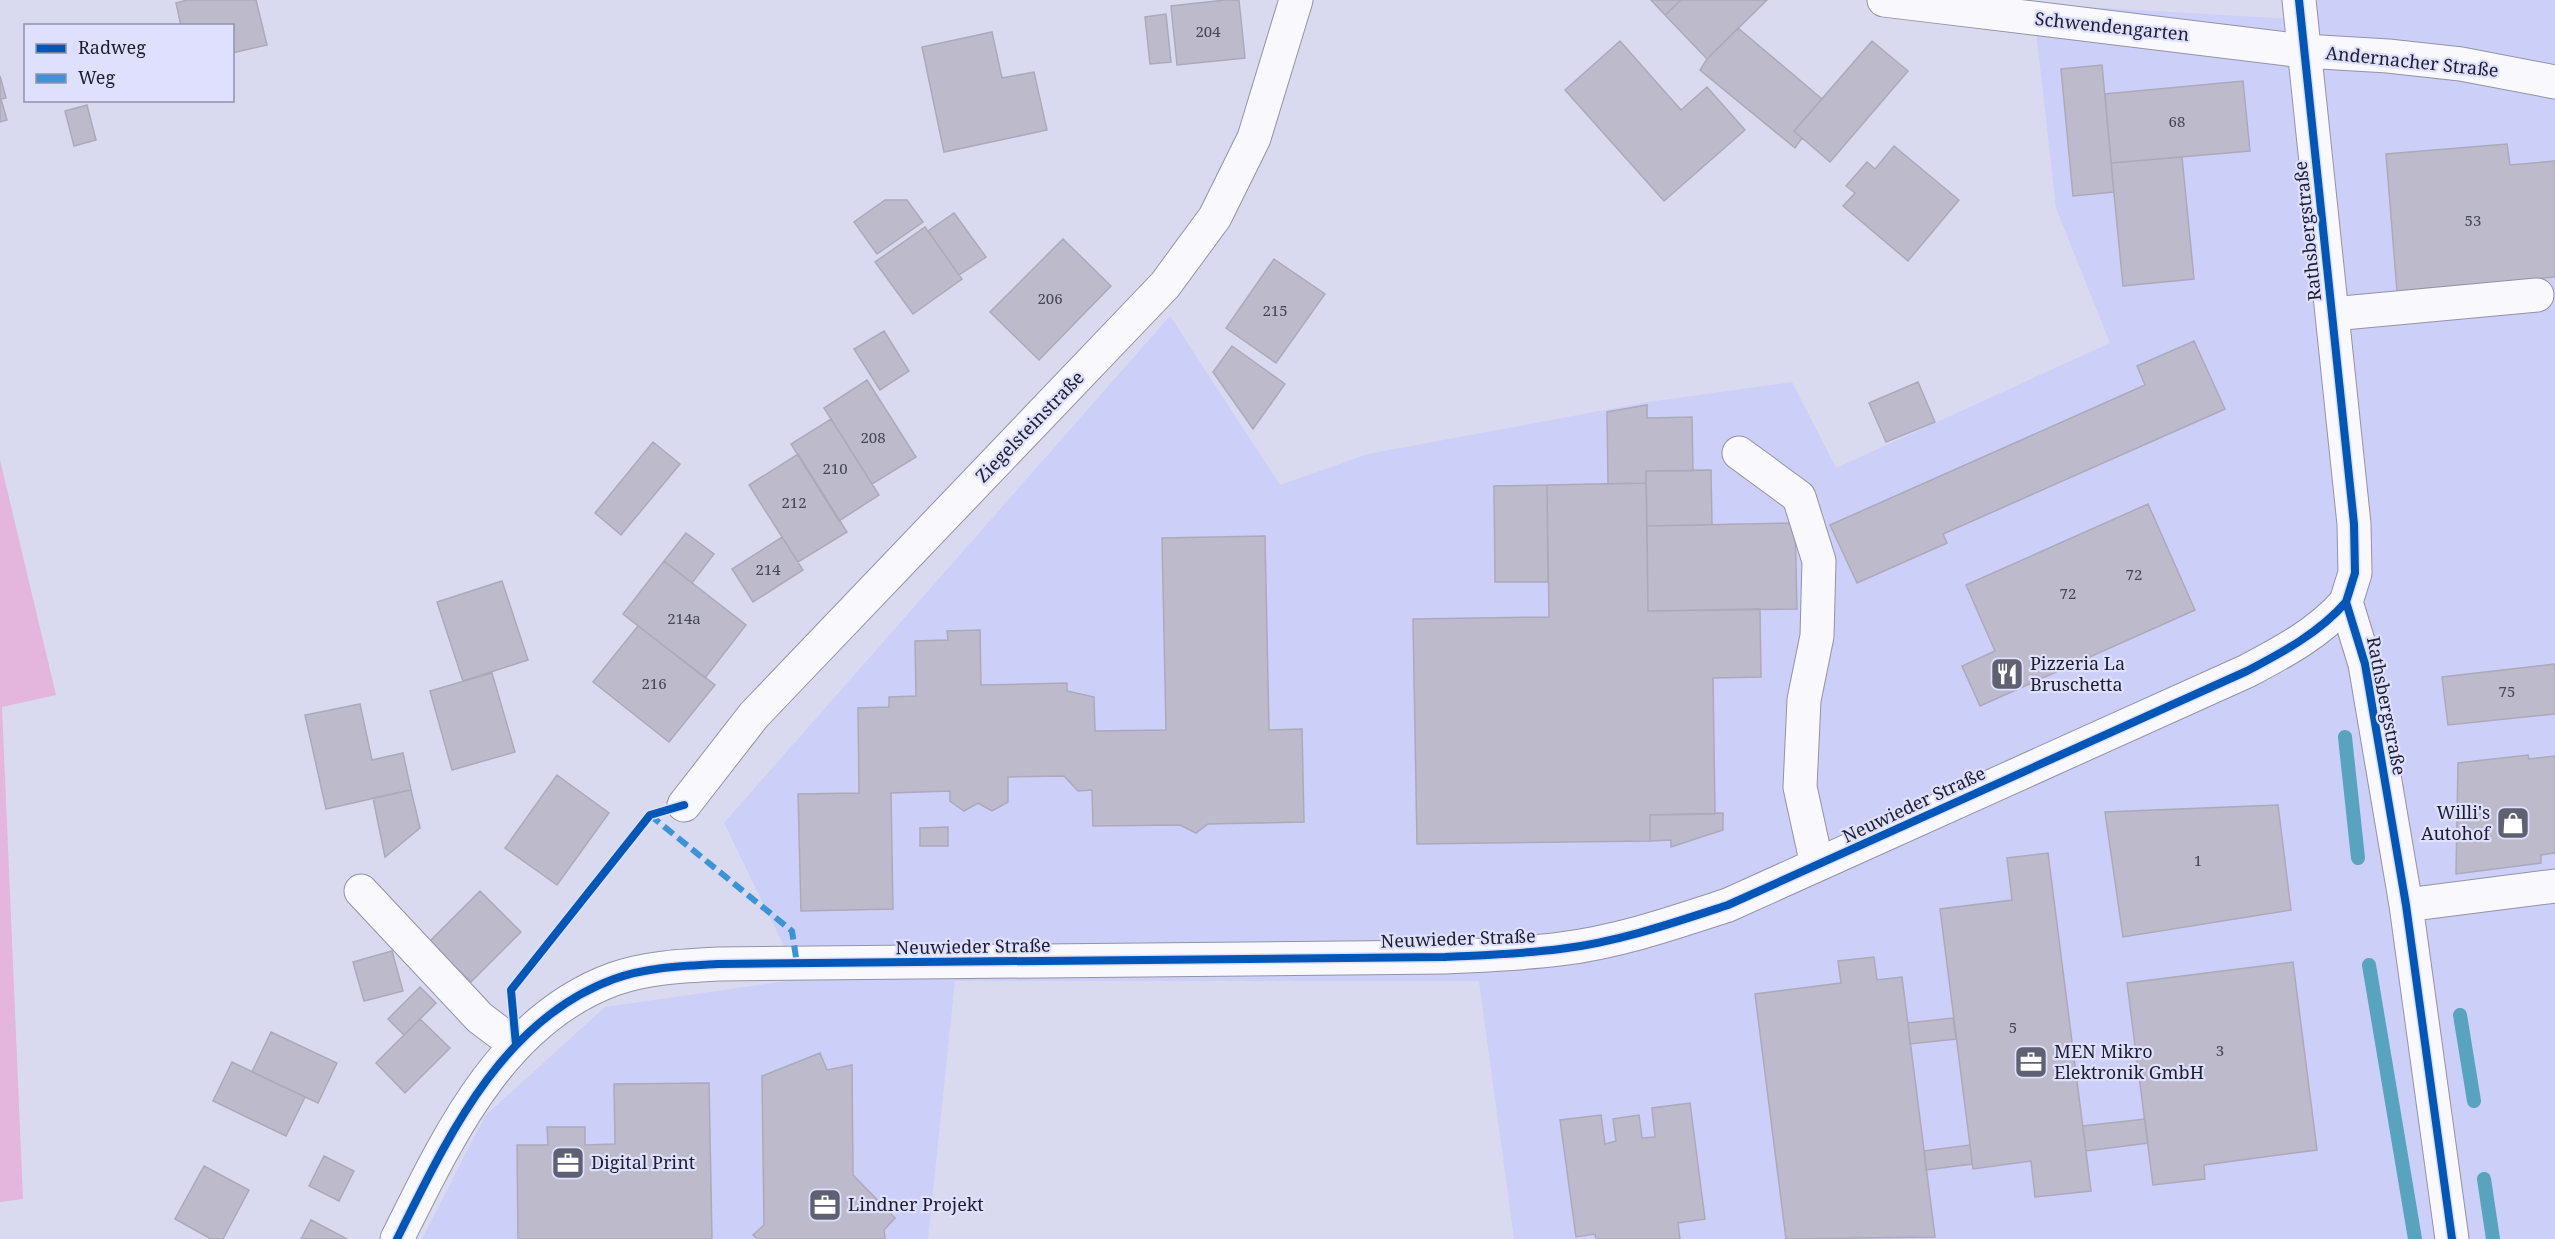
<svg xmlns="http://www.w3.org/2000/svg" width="2555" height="1239" viewBox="0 0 2555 1239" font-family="'Noto Serif',serif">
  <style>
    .built { fill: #cccff7 }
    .green { fill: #e4b5dd }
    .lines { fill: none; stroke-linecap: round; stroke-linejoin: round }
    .stream { stroke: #58a3bd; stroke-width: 14 }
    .building { fill: #bcbacb; stroke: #aca9bb; stroke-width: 1.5 }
    .minor-casing { stroke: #9293a4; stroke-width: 35 }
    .minor { stroke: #f9f9fd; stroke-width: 33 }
    .quiet { stroke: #3a94d7; stroke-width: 6; stroke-dasharray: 12 6; stroke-linecap: butt }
    .cycleway-casing { stroke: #dee0fe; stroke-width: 11 }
    .cycleway { stroke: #0057b8; stroke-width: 8 }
    .labels { text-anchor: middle; stroke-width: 4.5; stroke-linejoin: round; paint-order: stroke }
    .number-label { font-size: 15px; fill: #454556 }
    .street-label { font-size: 18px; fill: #1d1e2f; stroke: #dee0fe }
    .poi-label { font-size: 18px; fill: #1d1e2f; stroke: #dee0fe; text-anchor: start }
  </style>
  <rect width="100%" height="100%" fill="#d9daef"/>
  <path class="built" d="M2292,0H2555V1239H1514L1479,981H955L928,1239H422L485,1116L605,1007L800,979L724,823L1170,316L1280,485L1368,454L1648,402L1792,382L1836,468L2110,343L2056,208L2033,4L2293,19Z"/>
  <path class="green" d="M0,460L56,695L2,707L23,1199L0,1202Z"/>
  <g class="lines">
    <path class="stream" d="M2345,737L2358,858
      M2369,965L2415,1239
      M2460,1015L2474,1101
      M2484,1179L2493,1239"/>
  </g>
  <path class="building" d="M187,0H256L267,45L232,53V26H181L176,3Z
    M1225,0H1239L1245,58L1177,65L1171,6Z
    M1651,0H1681L1665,15Z
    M1681,0H1767L1707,59L1665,15Z
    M1166,14L1171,62L1150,64L1145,17Z
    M1738,28L1822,99L1794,131L1802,138L1795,148L1700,70L1707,59Z
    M992,32L1002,78L1034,72L1047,130L944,152L922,47Z
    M1620,41L1681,110L1707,87L1745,130L1664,201L1565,90Z
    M1872,41L1908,71L1830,162L1794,131Z
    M2102,65L2114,192L2073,196L2061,69Z
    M0,76L6,98L1,99L7,120L0,122Z
    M2243,81L2250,151L2111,163L2105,94Z
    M87,105L96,140L74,146L65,111Z
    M2507,144L2510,165L2555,161V277L2397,291L2386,154Z
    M1894,146L1959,200L1908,261L1843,206L1855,193L1846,186L1867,162L1875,169Z
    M2182,157L2194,279L2123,286L2111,163Z
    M885,200H907L923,222L877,254L854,222Z
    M954,213L986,257L959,275L928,231Z
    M925,227L962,279L913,314L875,262Z
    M1063,239L1111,286L1039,360L990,312Z
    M1274,259L1325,294L1276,363L1226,328Z
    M884,331L909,371L880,390L854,349Z
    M2194,341L2225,409L1943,534L1947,543L1857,583L1830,525L2145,385L2137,366Z
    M1232,346L1285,384L1253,429L1213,372Z
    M867,380L916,457L872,484L824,408Z
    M1918,382L1935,422L1886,442L1869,403Z
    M1647,405V418L1692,417L1693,471H1646V483L1608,484L1607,412Z
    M831,419L879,495L839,521L791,444Z
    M653,442L680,464L621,535L595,513Z
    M798,454L847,532L798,562L749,485Z
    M1711,470L1712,525L1647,526L1646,471Z
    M1646,483L1648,611L1760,609L1761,677L1713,678L1715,814L1650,815V841L1417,844L1413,619L1549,617L1547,485Z
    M1547,485L1548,582H1495L1494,486Z
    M2148,504L2195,610L1980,706L1962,666L1995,651L1966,585Z
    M1795,523L1797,609L1648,611L1647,526Z
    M686,533L714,554L692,583L664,561Z
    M1265,536L1269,730L1302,729L1304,822L1208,824L1196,833L1180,825L1093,826L1092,790L1078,791L1064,776L1008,777V802L992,811L978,803L964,811L950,801V791L891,793L893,909L801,911L798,794L859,793L858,708L889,707V697L916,696L915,641L948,640L947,631L980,630L981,685L1067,683V691L1094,697L1095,731L1166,730L1162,538Z
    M782,537L803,570L753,602L732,569Z
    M664,561L746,625L705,678L623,614Z
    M502,581L528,660L463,681L437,602Z
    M638,626L715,685L669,742L593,682Z
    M2555,664V714L2448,725L2442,677Z
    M492,673L515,752L452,770L430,691Z
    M360,704L372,760L403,753L411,790L326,809L305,715Z
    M2528,755L2529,759L2555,756V853L2541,855V863L2456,874L2458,763Z
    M557,775L609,813L557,885L505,848Z
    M411,790L420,828L385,857L373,798Z
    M2278,805L2291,910L2123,937L2105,812Z
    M1723,813V830L1671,847V840L1650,841V815Z
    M948,827V846H920V828Z
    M2048,853L2091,1191L2035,1197L2031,1161L1973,1169L1940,909L2012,900L2007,858Z
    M480,891L521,932L471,982L429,942Z
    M392,951L403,991L364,1001L353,962Z
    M1874,957L1877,980L1902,977L1935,1237L1786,1239L1755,994L1841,983L1838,961Z
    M2293,962L2317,1150L2204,1165L2205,1179L2153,1185L2127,983Z
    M420,987L436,1003L404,1035L388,1019Z
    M1953,1018L1956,1039L1910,1044L1908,1023Z
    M420,1019L450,1048L405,1093L376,1063Z
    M271,1032L337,1063L318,1103L252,1072Z
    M820,1053L827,1070L852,1065L853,1175L895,1218L884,1230L885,1239H757L753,1235L764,1225L762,1076Z
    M232,1062L305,1097L286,1136L213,1101Z
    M709,1083L712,1239H518L517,1145H548L547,1127H585V1145L615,1144L614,1084Z
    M1690,1103L1705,1219L1678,1223L1680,1239H1596L1595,1234L1576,1237L1560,1120L1601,1115L1605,1144L1616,1141L1613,1119L1639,1115L1642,1138L1655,1137L1652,1108Z
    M2145,1119L2148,1143L2086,1151L2083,1126Z
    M1970,1145L1972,1164L1926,1170L1924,1151Z
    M324,1156L354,1171L339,1201L309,1186Z
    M204,1166L249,1190L223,1239H211L175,1219Z
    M311,1220L347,1239H301Z"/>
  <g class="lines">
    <defs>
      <path id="minor" d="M1884,0L2304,51L2388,56L2461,64L2555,82
        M2299,0L2354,524L2355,573L2346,602L2365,664L2406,905L2452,1239
        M2332,314L2537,295
        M1739,453L1799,497L1819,561L1817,636L1804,700L1800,787L1817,865
        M684,805L754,715L1165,285L1215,217L1254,138L1296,0
        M361,891L480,1018L516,1045
        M2406,905L2555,886
        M397,1239C447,1139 501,1020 614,979C648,967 684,966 718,964L1445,957C1484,955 1522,954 1560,949C1618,942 1673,923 1728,905L2247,671C2283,652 2319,633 2346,602"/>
    </defs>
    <use href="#minor" class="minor-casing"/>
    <use href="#minor" class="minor"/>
    <path class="quiet" d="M650,815L792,931L797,964"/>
    <defs>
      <path id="cycleway" d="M2299,0L2354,524L2355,573L2346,602L2365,664L2406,905L2452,1239
        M516,1045L511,990L650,815L684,805
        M397,1239C447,1139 501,1020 614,979C648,967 684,966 718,964L1445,957C1484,955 1522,954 1560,949C1618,942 1673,923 1728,905L2247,671C2283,652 2319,633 2346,602"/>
    </defs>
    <use href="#cycleway" class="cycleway-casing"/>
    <use href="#cycleway" class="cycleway"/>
  </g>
  <defs>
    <symbol id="restaurant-square" viewBox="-11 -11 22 22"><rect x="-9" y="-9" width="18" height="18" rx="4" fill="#5f6072" stroke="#dee0fe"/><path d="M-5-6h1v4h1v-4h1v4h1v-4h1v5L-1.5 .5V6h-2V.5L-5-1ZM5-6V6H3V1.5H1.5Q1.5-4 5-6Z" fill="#fff"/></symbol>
    <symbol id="shop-square" viewBox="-11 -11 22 22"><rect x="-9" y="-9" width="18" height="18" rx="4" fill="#5f6072" stroke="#dee0fe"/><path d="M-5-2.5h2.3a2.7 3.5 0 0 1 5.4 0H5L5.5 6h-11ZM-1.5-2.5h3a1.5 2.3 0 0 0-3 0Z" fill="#fff"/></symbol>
    <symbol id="office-square" viewBox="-11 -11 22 22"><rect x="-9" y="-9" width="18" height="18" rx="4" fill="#5f6072" stroke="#dee0fe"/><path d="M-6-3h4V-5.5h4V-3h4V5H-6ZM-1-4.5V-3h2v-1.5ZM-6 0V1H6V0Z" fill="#fff"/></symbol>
  </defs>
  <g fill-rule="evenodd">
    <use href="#restaurant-square" x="1988" y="655" width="38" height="38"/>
    <use href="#shop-square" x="2494" y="804" width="38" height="38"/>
    <use href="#office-square" x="2012" y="1043" width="38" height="38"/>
    <use href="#office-square" x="549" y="1144" width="38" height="38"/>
    <use href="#office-square" x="806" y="1186" width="38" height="38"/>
  </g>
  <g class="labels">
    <g class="number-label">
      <text x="1208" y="37">204</text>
      <text x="2177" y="127">68</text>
      <text x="2473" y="226">53</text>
      <text x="1050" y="304">206</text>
      <text x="1275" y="316">215</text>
      <text x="873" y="443">208</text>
      <text x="835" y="474">210</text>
      <text x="794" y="508">212</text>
      <text x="768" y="575">214</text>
      <text x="2134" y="580">72</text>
      <text x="2068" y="599">72</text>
      <text x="684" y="624">214a</text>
      <text x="654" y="689">216</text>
      <text x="2507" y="697">75</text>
      <text x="2198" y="866">1</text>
      <text x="2013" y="1033">5</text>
      <text x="2220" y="1056">3</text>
    </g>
    <g class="street-label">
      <text transform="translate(2112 27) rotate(6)" y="6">Schwendengarten</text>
      <text transform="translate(2412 62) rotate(6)" y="6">Andernacher Straße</text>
      <text transform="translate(2308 231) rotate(-96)" y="6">Rathsbergstraße</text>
      <text transform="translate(1030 427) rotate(-46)" y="6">Ziegelsteinstraße</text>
      <text transform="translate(2386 706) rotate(79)" y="6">Rathsbergstraße</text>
      <text transform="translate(1914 805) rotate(-25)" y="6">Neuwieder Straße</text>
      <text transform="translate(1458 939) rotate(-2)" y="6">Neuwieder Straße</text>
      <text transform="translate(973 947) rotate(-1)" y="6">Neuwieder Straße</text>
    </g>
    <g class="poi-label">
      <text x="2030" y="670">Pizzeria La<tspan x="2030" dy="21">Bruschetta</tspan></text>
      <text x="2490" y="819" text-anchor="end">Willi's<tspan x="2490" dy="21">Autohof</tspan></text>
      <text x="2054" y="1058">MEN Mikro<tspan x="2054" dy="21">Elektronik GmbH</tspan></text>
      <text x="591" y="1169">Digital Print</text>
      <text x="848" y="1211">Lindner Projekt</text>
    </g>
  </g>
  <rect x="24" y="24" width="210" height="78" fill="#dee0fe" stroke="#9192ab" stroke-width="1.5"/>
  <rect x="36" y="44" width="30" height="9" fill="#0057b8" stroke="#9192ab" stroke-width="1.5"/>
  <text x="78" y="54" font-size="18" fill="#1d1e2f">Radweg</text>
  <rect x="36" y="74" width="30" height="9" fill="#3a94d7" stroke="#9192ab" stroke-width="1.5"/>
  <text x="78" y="84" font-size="18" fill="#1d1e2f">Weg</text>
</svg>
